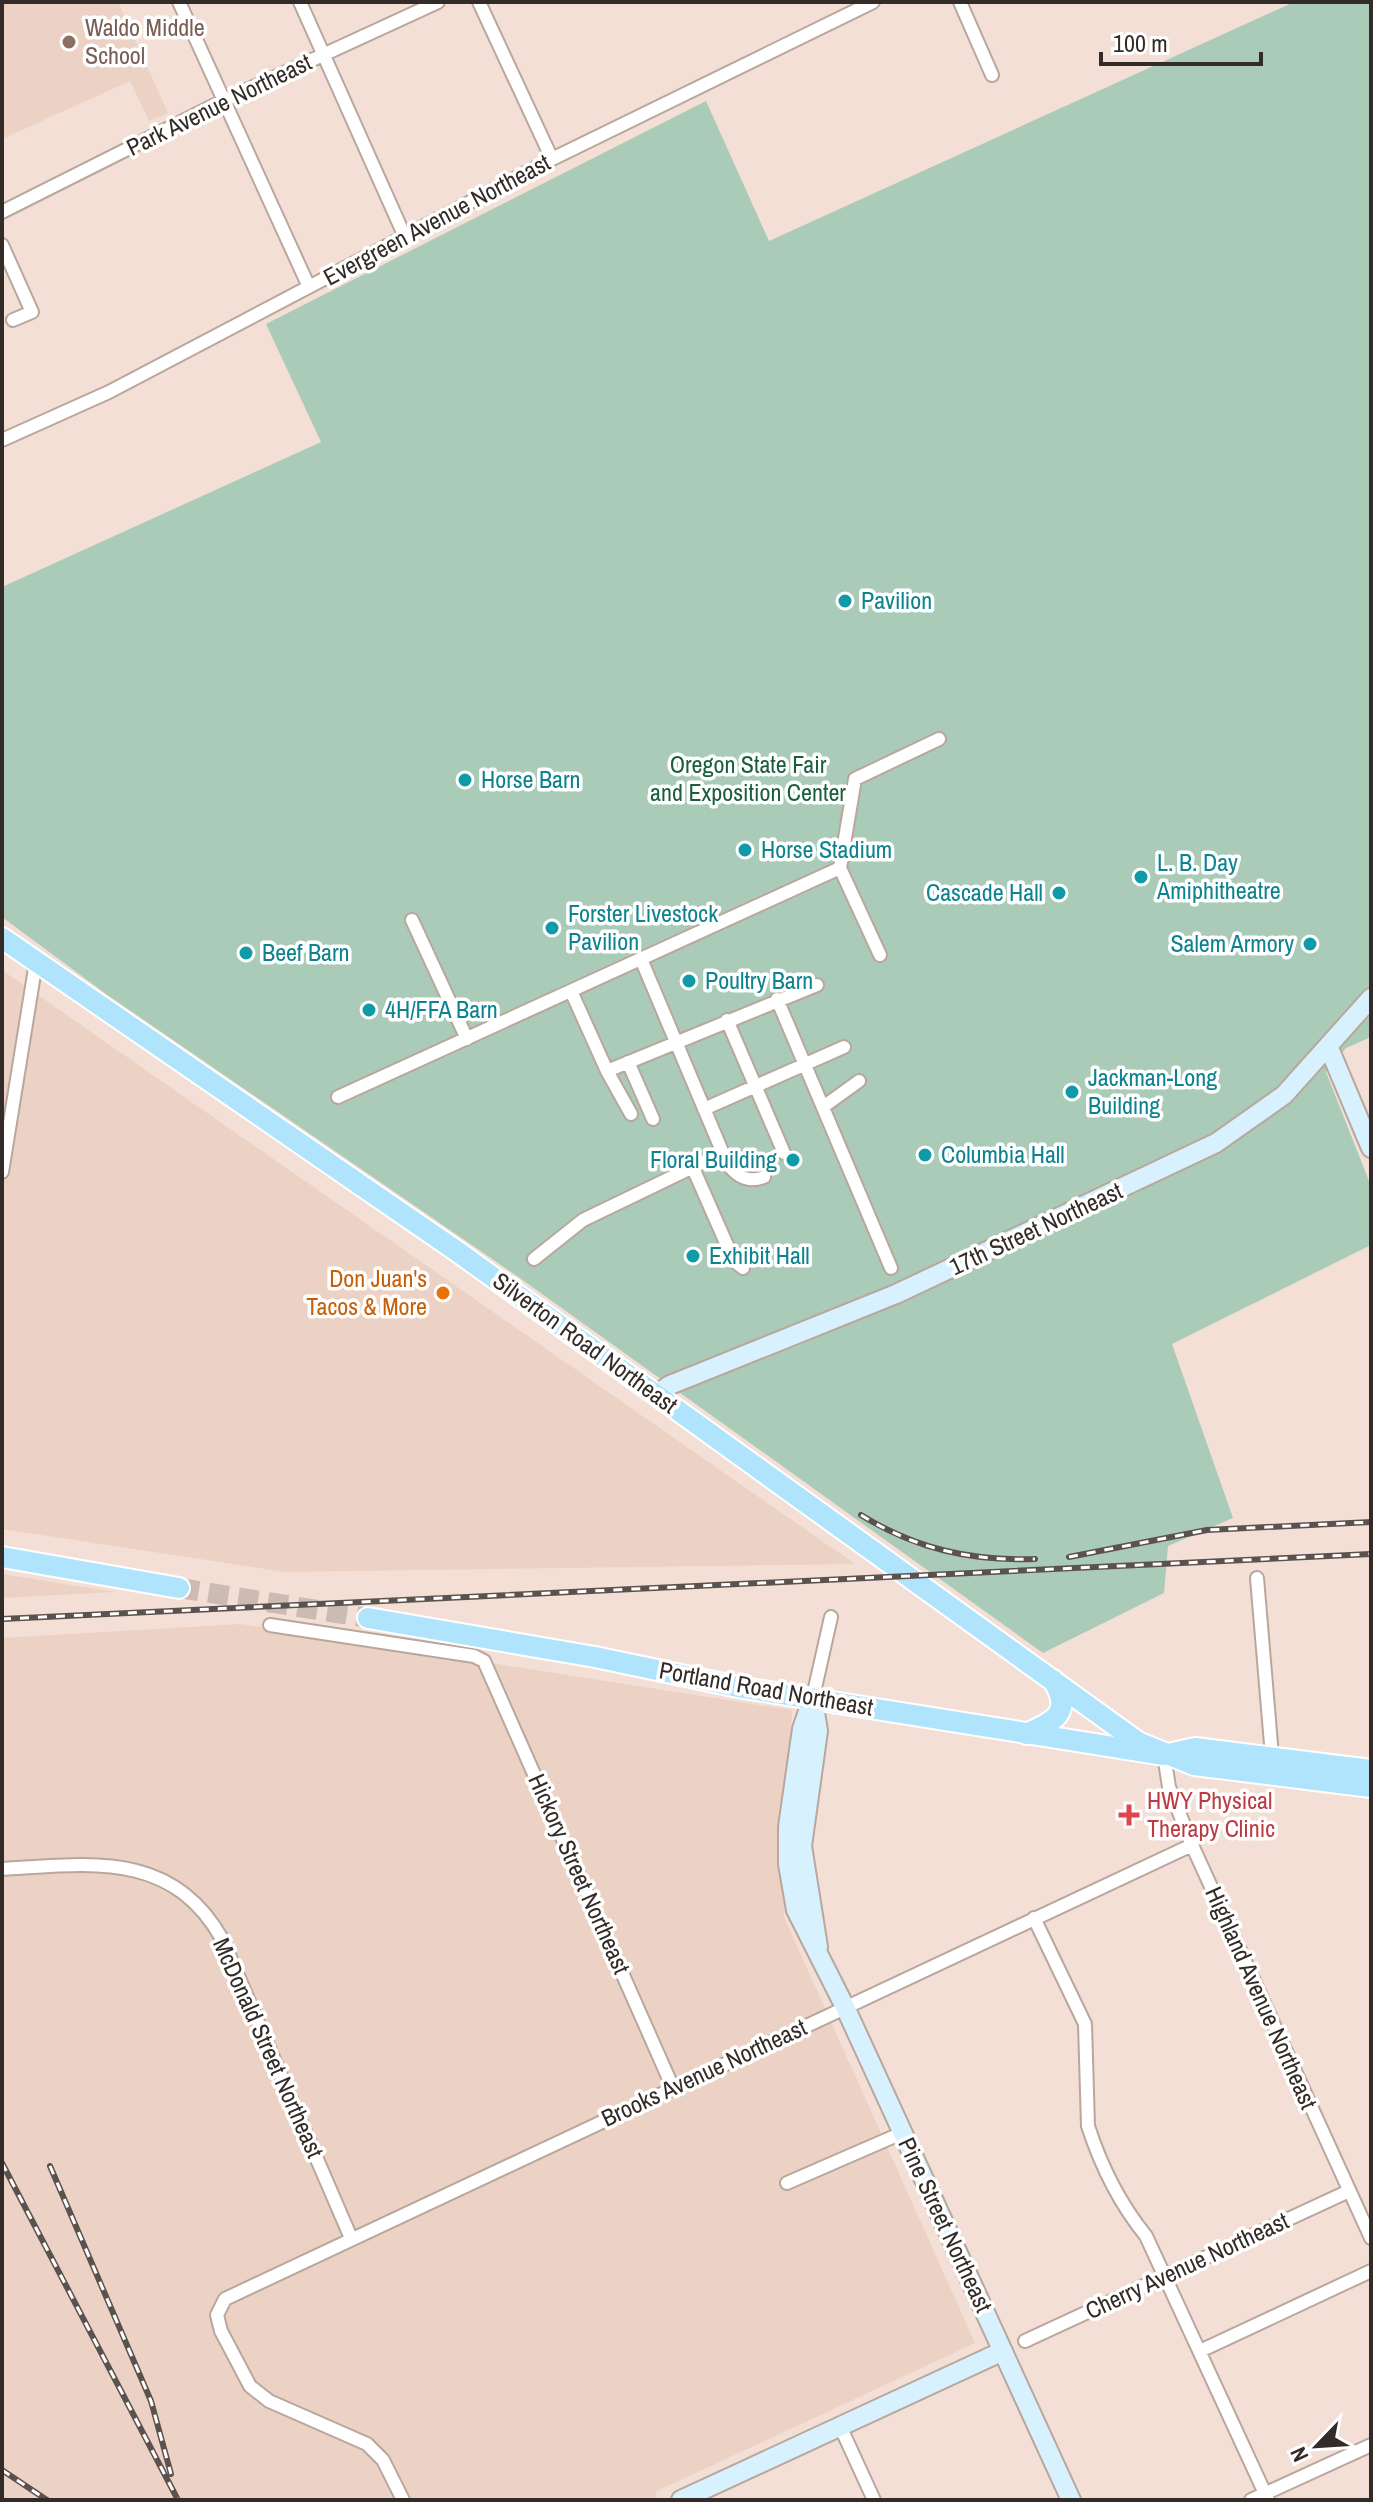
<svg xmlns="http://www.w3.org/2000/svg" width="1373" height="2502" viewBox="0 0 1373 2502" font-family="'Archivo Narrow',sans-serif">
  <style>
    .built { fill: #ecd2c4 }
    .green { fill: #aacbb8 }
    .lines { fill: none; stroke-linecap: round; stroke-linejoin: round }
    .primary-tunnel { stroke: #ccbbb2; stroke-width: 20; stroke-dasharray: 20 10; stroke-linecap: butt }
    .street-casing { stroke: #b9a79d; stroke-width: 16 }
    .secondary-casing { stroke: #b9a79d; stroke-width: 22 }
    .primary-casing { stroke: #fff; stroke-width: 24 }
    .street { stroke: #fff; stroke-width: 12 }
    .secondary { stroke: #d7f2fe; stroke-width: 18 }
    .primary { stroke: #b0e4fd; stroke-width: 20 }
    .rail-casing { stroke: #5c524d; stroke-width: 6 }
    .rail { stroke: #fff; stroke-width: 3; stroke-dasharray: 9; stroke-linecap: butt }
    .education-dot { fill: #8d6e63; stroke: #fff; stroke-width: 3 }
    .culture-dot { fill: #0f9aa8; stroke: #fff; stroke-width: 3 }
    .food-dot { fill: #e8710a; stroke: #fff; stroke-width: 3 }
    .health-dot { fill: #e0444e; stroke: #fff; stroke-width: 3 }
    .labels { text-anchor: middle; stroke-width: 7; stroke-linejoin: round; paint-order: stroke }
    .education-label { font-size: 24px; fill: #785e54; stroke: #fff; text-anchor: start }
    .street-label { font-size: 24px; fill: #322b27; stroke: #fff }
    .culture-label { font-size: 24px; fill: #0d838f; stroke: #fff; text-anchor: start }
    .park-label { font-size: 24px; fill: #1a5d3f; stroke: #fff }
    .food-label { font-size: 24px; fill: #c56008; stroke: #fff; text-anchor: end }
    .health-label { font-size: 24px; fill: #be3a42; stroke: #fff; text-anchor: start }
  </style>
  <rect width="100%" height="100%" fill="#f3dfd5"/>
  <path class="built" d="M2,2H118L168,113L149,121L130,81L2,139Z
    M2,970L855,1564L285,1572L2,1529Z
    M2,1574L115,1592L2,1598Z
    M241,1624L792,1710L784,1917L975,2343L655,2492L658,2500H2V1638Z"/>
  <path class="green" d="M1294,2H1371V1037L1346,1048L1326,1072L1371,1186V1245L1172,1344L1233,1518L1168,1546L1164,1593L1043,1653L517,1276L106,994L2,917V587L321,442L266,324L706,101L769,241Z"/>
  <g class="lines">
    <path class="primary-tunnel" d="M179,1588L368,1618"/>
    <defs>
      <path id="street" d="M179,2L309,287
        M300,2L405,237
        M479,2L552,159
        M960,2L992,75
        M2,212L223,101L438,2
        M2,245L32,312L13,320
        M2,440L109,392L552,159L873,2
        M412,920L467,1039
        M880,955L840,868L855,779L939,739
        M641,959L727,1163C737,1177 748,1183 764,1177
        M571,991L607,1071L817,985
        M777,999L891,1268
        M727,1020L784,1153
        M628,1062L653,1119
        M607,1071L631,1114
        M338,1097L840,868
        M823,1107L859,1081
        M704,1109L844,1047
        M693,1168L734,1261L743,1268
        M2,1172L36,962
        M534,1259L583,1220L722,1153
        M1257,1578L1272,1756
        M270,1625L474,1656L484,1661L673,2088
        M813,1697L831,1617
        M1164,1755L1169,1787L1192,1845L1371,2238
        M2,1869C90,1864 172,1850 222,1939L351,2238
        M1034,1918L1085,2024L1088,2126C1101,2166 1120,2204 1146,2236L1268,2500
        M787,2183L902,2133
        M1025,2341L1349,2191
        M1200,2351L1371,2271
        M840,2426L874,2500
        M403,2500L383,2460L367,2444L269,2401L250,2386L221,2331L217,2315L225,2299L1192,1845
        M1251,2500L1371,2445"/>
      <path id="secondary" d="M1329,1048L1371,1148
        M657,1394L670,1385L896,1294L1216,1143L1284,1095L1371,998
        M813,1697L802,1729L788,1827V1864L796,1910L845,2007L1071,2500
        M813,1700L818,1731L802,1846L818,1947
        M681,2500L1003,2351"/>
      <path id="primary" d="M2,938L458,1252L1138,1742L1194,1765L1371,1787
        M2,1557L179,1588
        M368,1618L595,1657L738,1687L1164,1755L1195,1748L1371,1770
        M1026,1734C1055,1721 1073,1713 1053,1680"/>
    </defs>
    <use href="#street" class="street-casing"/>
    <use href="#secondary" class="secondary-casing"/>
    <use href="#primary" class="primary-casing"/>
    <use href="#street" class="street"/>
    <use href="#secondary" class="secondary"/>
    <use href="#primary" class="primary"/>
    <defs>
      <path id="rail" d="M861,1515C916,1549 970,1561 1035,1559
        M1069,1557L1207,1530L1371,1522
        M2,1619L1371,1554
        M2,2163L178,2500
        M50,2166L151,2401L171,2474
        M2,2470L47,2500"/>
    </defs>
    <use href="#rail" class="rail-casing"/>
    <use href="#rail" class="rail"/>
  </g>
  <circle class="education-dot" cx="69" cy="42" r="8"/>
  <g class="culture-dot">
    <circle cx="845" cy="601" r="8"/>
    <circle cx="465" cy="780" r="8"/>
    <circle cx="745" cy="850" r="8"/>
    <circle cx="1141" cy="877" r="8"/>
    <circle cx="1059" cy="893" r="8"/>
    <circle cx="552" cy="928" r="8"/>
    <circle cx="1310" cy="944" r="8"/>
    <circle cx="246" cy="953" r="8"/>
    <circle cx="689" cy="981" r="8"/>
    <circle cx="369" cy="1010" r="8"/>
    <circle cx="1072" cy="1092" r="8"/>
    <circle cx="925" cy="1155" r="8"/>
    <circle cx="793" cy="1160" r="8"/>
    <circle cx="693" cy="1256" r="8"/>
  </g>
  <circle class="food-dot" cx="443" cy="1293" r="8"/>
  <path class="health-dot" d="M1125 1803h8v8h8v8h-8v8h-8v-8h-8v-8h8z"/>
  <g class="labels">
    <g class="education-label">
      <text x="85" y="36">Waldo Middle<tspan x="85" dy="28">School</tspan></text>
    </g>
    <g class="street-label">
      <text transform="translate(219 105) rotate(-26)" y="8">Park Avenue Northeast</text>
      <text transform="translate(437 220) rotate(-28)" y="8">Evergreen Avenue Northeast</text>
      <text transform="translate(1036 1229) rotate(-25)" y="8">17th Street Northeast</text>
      <text transform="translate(585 1343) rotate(36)" y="8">Silverton Road Northeast</text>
      <text transform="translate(766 1689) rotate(10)" y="8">Portland Road Northeast</text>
      <text transform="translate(579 1874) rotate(66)" y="8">Hickory Street Northeast</text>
      <text transform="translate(1261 1998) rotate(66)" y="8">Highland Avenue Northeast</text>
      <text transform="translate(268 2048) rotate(66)" y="8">McDonald Street Northeast</text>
      <text transform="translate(704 2073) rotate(-25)" y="8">Brooks Avenue Northeast</text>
      <text transform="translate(945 2225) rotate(65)" y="8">Pine Street Northeast</text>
      <text transform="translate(1187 2266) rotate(-25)" y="8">Cherry Avenue Northeast</text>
    </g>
    <g class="culture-label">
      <text x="861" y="609">Pavilion</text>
      <text x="481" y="788">Horse Barn</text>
      <text x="761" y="858">Horse Stadium</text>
      <text x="1157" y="871">L. B. Day<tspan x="1157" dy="28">Amiphitheatre</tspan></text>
      <text x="1043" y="901" text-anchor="end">Cascade Hall</text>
      <text x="568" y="922">Forster Livestock<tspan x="568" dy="28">Pavilion</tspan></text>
      <text x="1294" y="952" text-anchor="end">Salem Armory</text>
      <text x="262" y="961">Beef Barn</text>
      <text x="705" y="989">Poultry Barn</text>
      <text x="385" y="1018">4H/FFA Barn</text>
      <text x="1088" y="1086">Jackman-Long<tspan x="1088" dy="28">Building</tspan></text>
      <text x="941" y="1163">Columbia Hall</text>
      <text x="777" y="1168" text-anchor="end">Floral Building</text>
      <text x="709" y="1264">Exhibit Hall</text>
    </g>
    <g class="park-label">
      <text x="748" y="773">Oregon State Fair<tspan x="748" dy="28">and Exposition Center</tspan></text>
    </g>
    <g class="food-label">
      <text x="427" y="1287">Don Juan's<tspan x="427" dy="28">Tacos &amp; More</tspan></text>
    </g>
    <g class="health-label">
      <text x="1147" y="1809">HWY Physical<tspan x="1147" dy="28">Therapy Clinic</tspan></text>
    </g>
  </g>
  <rect width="1373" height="2502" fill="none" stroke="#322b27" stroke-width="8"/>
  <g transform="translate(1317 2446) rotate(245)" stroke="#ffffff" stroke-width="6" paint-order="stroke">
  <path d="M0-6L14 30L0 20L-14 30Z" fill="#322b27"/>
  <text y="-12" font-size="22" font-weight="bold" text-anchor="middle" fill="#322b27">N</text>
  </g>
  <path d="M1101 52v12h160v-12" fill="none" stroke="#322b27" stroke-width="4"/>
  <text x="1113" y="52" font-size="24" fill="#322b27" stroke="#ffffff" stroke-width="6" paint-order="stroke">100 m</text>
</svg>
